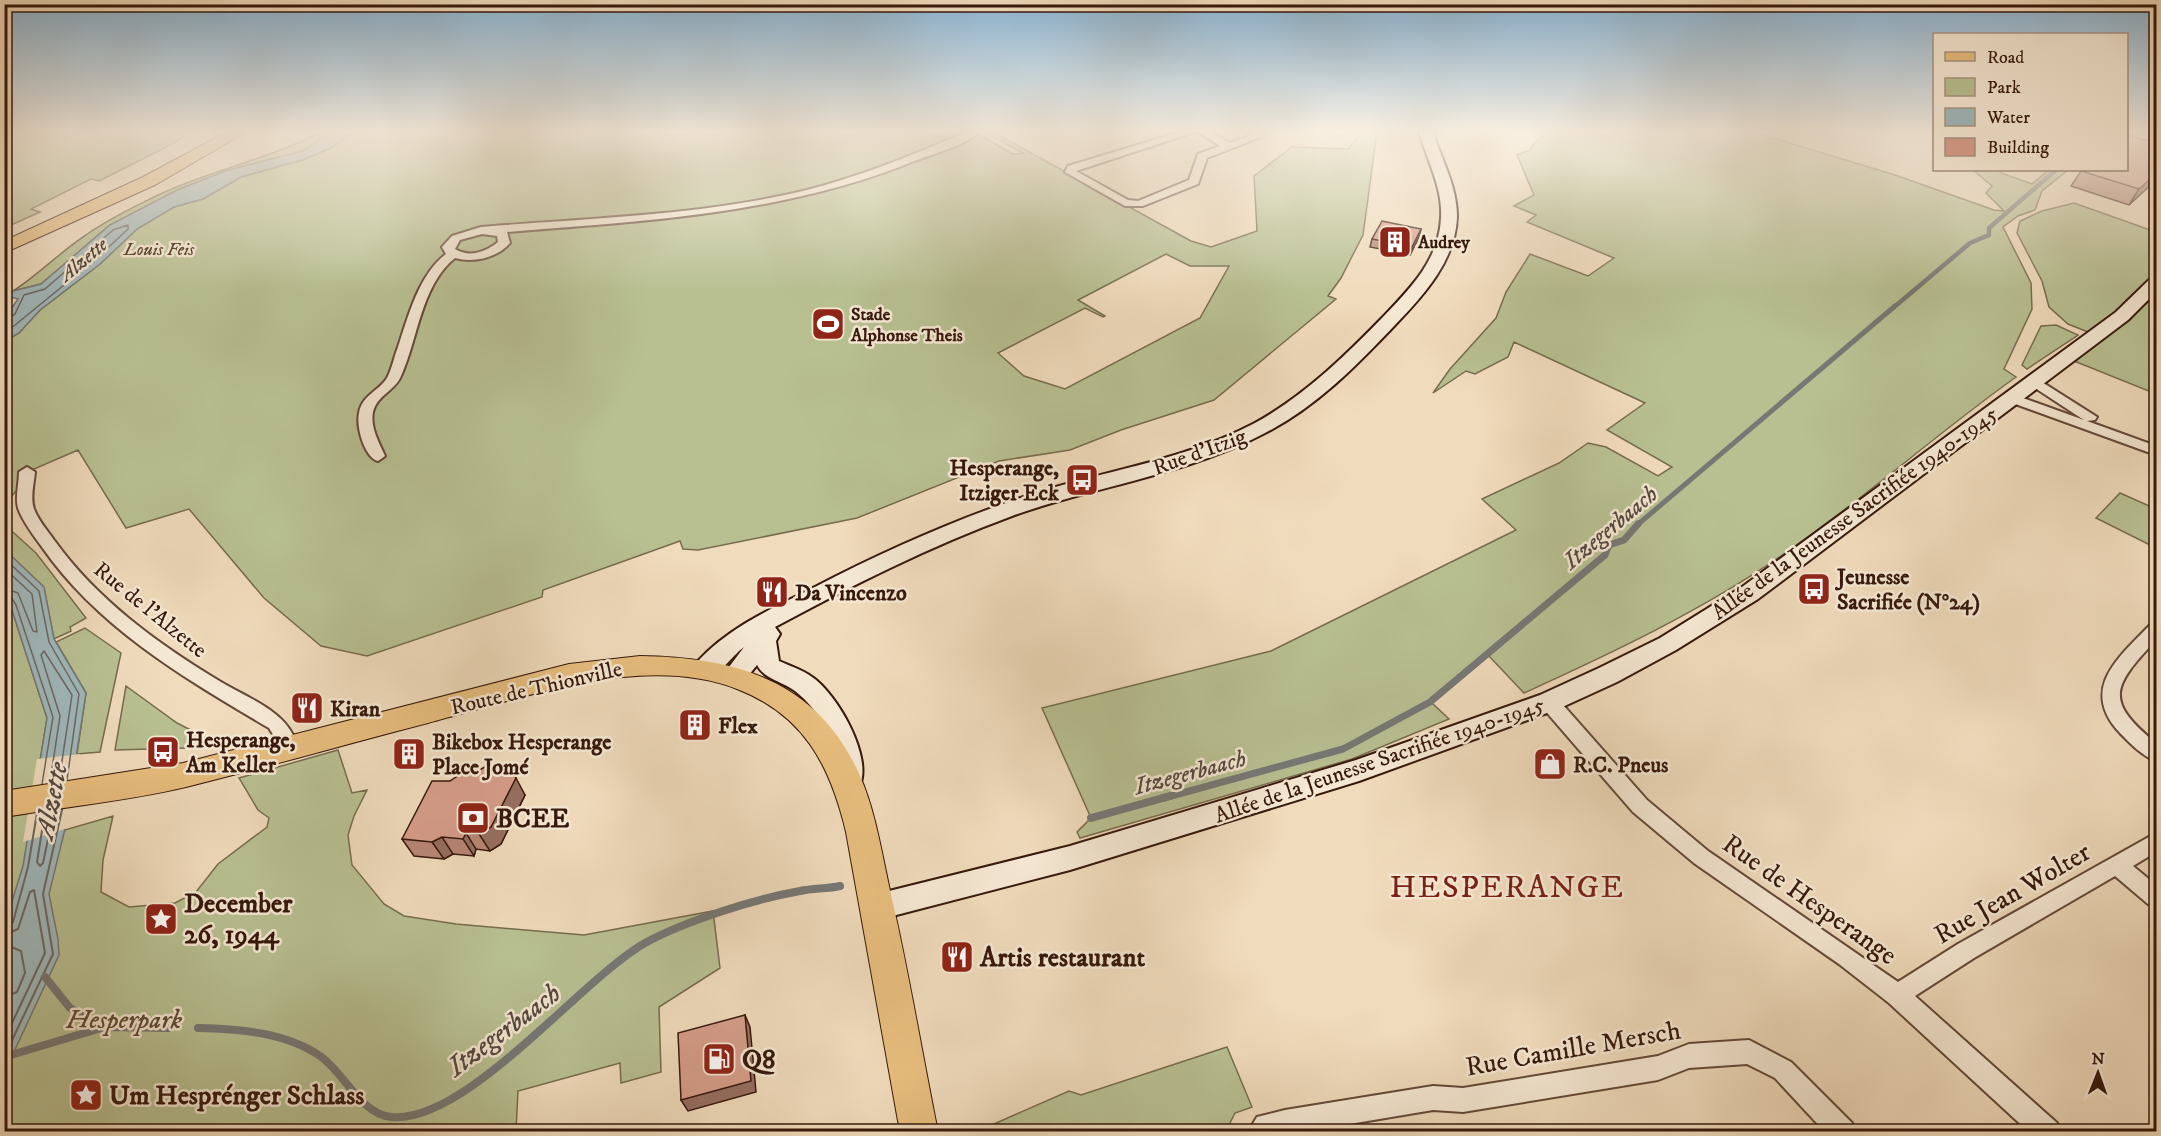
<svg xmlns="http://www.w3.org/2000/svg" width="2161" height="1136" viewBox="0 0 2161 1136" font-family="'IM FELL DW Pica',serif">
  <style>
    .green { fill: #b8c092; stroke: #776c4f; stroke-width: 1.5; fill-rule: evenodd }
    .water { fill: #a0b8bc; stroke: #767876; stroke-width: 1.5 }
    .pier { fill: #f0dbbc }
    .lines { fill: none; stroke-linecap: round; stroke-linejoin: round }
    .shore-far1 { stroke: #6b6864; stroke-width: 1.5 }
    .shore { stroke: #6b6864; stroke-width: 2 }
    .stream-far3 { stroke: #767876; stroke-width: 4.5 }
    .stream-far2 { stroke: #767876; stroke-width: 5 }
    .stream-far1 { stroke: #767876; stroke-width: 7 }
    .stream { stroke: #767876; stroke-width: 8 }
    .minor-casing { stroke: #644938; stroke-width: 4 }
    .secondary-casing { stroke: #36180c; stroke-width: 4 }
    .primary-casing { stroke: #36180c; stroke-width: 2 }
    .minor { fill: #f5e8d3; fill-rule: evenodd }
    .secondary { fill: #f5e8d3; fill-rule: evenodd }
    .primary { fill: #e8be7e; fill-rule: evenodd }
    .wall { fill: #b88777; stroke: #36180c; stroke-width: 1.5 }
    .shaded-wall { fill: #966e61; stroke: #36180c; stroke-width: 1.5 }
    .building { fill: #d69d8a; stroke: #36180c; stroke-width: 1.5 }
    .labels { text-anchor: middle; stroke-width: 5; stroke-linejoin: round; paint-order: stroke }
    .far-poi-label { font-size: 18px; font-weight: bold; fill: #36180c; stroke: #f5e8d3; text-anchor: start }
    .far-park-label { font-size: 18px; font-style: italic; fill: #5d4a34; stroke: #f5e8d3 }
    .far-water-label { font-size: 20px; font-style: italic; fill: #564841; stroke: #f5e8d3 }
    .street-label { font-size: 22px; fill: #36180c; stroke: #f5e8d3 }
    .poi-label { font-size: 22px; font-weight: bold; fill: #36180c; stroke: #f5e8d3; text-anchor: start }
    .water-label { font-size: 24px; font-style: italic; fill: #564841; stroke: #f5e8d3 }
    .near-poi-label { font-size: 27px; font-weight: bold; fill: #36180c; stroke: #f5e8d3; text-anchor: start }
    .near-street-label { font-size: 27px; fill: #36180c; stroke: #f5e8d3 }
    .near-park-label { font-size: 27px; font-style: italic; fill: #5d4a34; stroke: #f5e8d3 }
    .near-water-label { font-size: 28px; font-style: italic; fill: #564841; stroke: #f5e8d3 }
    .near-quarter-label { font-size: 32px; letter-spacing: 1.5px; fill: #7a1f14; stroke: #f5e8d3 }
  </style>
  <rect width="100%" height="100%" fill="#f0dbbc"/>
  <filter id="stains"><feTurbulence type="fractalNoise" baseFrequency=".00333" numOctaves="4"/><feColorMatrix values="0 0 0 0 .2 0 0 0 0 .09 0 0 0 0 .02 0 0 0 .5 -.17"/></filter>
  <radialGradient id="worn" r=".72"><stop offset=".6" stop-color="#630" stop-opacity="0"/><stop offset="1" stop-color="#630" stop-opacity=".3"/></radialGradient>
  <path class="green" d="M4,132H170L183,133L184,136L174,143L99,181L91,179L31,209L40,212L9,226H4Z
    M320,132H332L303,151L225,171L110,225L41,284L13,291C38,275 60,252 86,235C108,219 134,207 158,195C211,170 270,159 320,132Z
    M355,132H974L1013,154L1023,153L988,134L993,132L1191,241L1211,247L1257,231L1254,176L1292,147L1348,149L1362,132H1377L1363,235L1341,278L1328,296L1336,299L1214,400L1121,430L1070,450L999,461L857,518L698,550L683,549L680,541L543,590L542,597L367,656L321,646L264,598L189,509L126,528L78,450L27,472L16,491L5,504V341L19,333L40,310L100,264L137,229L174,207L203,199L241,177L302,160L329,149ZM1166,254L1190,266H1229L1200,318L1065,389L1024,376L998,353L1085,308L1103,317L1105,316L1078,300Z
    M1548,132H1753L1895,175L1994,210L2004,211L1986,193L1992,186L1973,170H1999L2001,173L2032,184L2049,170H2068L2042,191L2035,210L2018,216L2003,227L2031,283L2032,309L2004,369L2016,377C1936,434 1862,501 1781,556C1701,611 1612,653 1524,693L1488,655L1431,702L1449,719L1352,759L1080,838L1077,832L1091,818L1042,708L1271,651L1516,530L1482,499L1559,463L1588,443L1606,447L1658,476L1672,467L1607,430L1645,403L1514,342L1508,357L1475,374L1466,371L1433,393L1450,369L1496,318L1506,292L1530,254L1588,276L1614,258L1527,222L1536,215L1514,206L1534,195L1517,155L1530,150L1534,143Z
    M2074,203L2156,232V394L2074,361L2103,338L2068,324L2049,307L2042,281L2017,233L2020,221L2042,211Z
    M2056,325L2078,335L2027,369L2022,365L2041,326Z
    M2120,493L2156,509V548L2096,518Z
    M4,524L36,553L86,618L70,627L71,631L54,639L44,588L5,550Z
    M4,597L11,607L47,718L27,841L113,816L103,860L101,892L129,907L175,903L196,892L218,864L267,827L269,818L258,810L239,778L338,750L352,793L367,790L354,816L348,835L352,865L384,904L404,916L456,924L584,935L713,911L720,968L659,1007L661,1072L621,1083L620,1063L518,1091L516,1131H5Z
    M85,628L121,653L100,752L77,754L86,693L56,642Z
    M126,686L177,723L224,747L115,750Z
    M1227,1047L1252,1107L1235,1113L1226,1131H978L1069,1091L1081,1095Z"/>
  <path class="water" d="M332,132H355L329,149L302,160L241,177L203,199L174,207L137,229L100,264L40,310L19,333L5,341V318L18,299L7,296L13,291L41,284L110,225L177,190L225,171L303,151Z
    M5,550L44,587L54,639L86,693L65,829L49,894L58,939L59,955L5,1071V990L11,972L10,959L5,956L4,927L23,866L47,718L11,607L5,597Z"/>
  <path class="pier" d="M80,754L68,828L23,842L37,759Z"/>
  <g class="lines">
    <path class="shore-far1" d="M4,321L15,314L24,295L45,289L113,230L128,225V229L96,259L4,334
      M4,558L39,591L49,642L79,694L67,780
      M4,568L32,594L37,632L33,631L18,593L4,588
      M4,595L11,597L16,605L53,717L42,784
      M50,782L60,716L41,655L44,651L72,695L59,781"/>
    <path class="shore" d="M45,812L37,862L40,866L43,863L54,811
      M4,928L13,922L28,867L37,813
      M4,935L18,929L30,892L34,890L45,953L4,1040
      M4,944L21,951L25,973L17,992L4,997
      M4,1057L53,954L43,894L62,810"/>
    <path class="stream-far3" d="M1893,308L1970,243L1989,235V228L2056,170"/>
    <path class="stream-far2" d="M1636,526L1895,306"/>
    <path class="stream-far1" d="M1164,798L1343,749L1430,702L1605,555L1609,545L1624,540L1638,524"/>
    <path class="stream" d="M1091,818L1170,796
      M45,977L70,1008L104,1027
      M198,1028C239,1029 285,1032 320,1056C344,1072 360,1114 391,1117C466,1124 580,980 645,943C685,921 755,899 800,891C813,888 827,889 840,886
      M4,1057L105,1027L168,1028"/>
    <defs>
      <path id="minor" d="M966,132H979C964,146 936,153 917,160C786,214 647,221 507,232L510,243C497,258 474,263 455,258C421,285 418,339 401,376C395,391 377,395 373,412C370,428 379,442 385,456L378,461C364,457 356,426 359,413C362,395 379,391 387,378C392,369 394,357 398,347C408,317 419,274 446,254L442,247L452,236L481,227C588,218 698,216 803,191C859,177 913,155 966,132ZM482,234L497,236L498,242C486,252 469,258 455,249L460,240Z
        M1180,132H1195L1076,171L1128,200L1138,201L1189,180L1198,154L1220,146L1198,132H1210L1230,143L1251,135L1250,132H1260L1261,137L1207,158L1198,184L1143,206H1125L1065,172L1068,166Z
        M2034,377L2097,417L2095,420L2087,421L2156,446V455L2007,401L2005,398L2012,394L2084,420L2029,384V378Z
        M27,467L35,472C34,484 30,497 34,509C38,520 47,530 54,540C97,600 158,644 221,682C246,697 280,709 293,735L289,755L282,758L275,755L272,750L274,736L269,728C186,679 98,628 42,547C34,536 23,522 18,508C15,497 19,484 19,472Z
        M2156,624V640C2113,686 2103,700 2156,743V761C2142,756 2130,743 2120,733C2079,689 2118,658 2150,625Z
        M1549,695L1556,697L1647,800L1708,851L1898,982L1958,944L2156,833V852L2133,866L2156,885V906L2148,904L2115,876L1974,958L1915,996L2057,1123L2060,1132H2029L1889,1003L1839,964L1694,863L1633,812L1542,707L1540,702L1542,697Z
        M1749,1040L1791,1062L1852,1123L1855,1132H1825L1775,1078L1747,1064L1689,1068L1658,1080L1463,1112L1433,1110L1302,1132H1248L1257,1117L1285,1110L1433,1086L1463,1088L1658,1056L1689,1044Z"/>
      <path id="secondary" d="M1419,132H1433C1441,159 1457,186 1457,216C1456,260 1424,295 1395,325C1356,366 1316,407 1265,433C1186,475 1095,486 1012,516C930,546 851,586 775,627L780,634L776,641L779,661C790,666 803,670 812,677C837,694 874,758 859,787L850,790L841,787C829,764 834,737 818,715C812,707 803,697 795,691C782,681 765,680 757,665C747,677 742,687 726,682L723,675L744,647C729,658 717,682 697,676L694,669L697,662C729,627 771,609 813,588C888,549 965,515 1045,490C1115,469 1188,458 1253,424C1303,397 1343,358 1382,318C1410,289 1439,260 1441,218C1443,188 1427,160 1419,132Z
        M2156,278V292L2128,320L1758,599L1676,650L1617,682L1558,709L1359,781L1070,870L877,920L867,916L862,907L867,898L877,894L1070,846L1356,760L1540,695L1599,668L1660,638L1742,587L2116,312L2150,279Z"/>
      <path id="primary" d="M227,132H246L155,185L4,253V241L143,177Z
        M640,656C736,657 819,681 860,776C876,813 882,855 891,895C909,973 922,1053 938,1132H900L846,832C830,765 804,715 737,689C643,652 520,699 428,723C347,744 267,767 186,787C127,801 64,807 4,817V791L183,763L569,664Z"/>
    </defs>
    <use href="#minor" class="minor-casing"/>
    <use href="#secondary" class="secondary-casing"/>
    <use href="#primary" class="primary-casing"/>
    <use href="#minor" class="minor"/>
    <use href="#secondary" class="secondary"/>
    <use href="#primary" class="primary"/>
  </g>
  <path class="wall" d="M2157,143V179L2129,205L2071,186L2081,171Z
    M1421,229L1419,237L1410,255L1370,247L1372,239Z
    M450,781L525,795L501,844L490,851L476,849L474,856L453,854L444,859L414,856L402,839Z"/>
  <path class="shaded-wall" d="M2157,173V179L2129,205L2139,189Z
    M1421,229L1419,237L1410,255L1412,247Z
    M516,778L525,795L501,844L490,851L479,834Z
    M466,833L476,849L474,856L463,839Z
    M442,837L453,854L444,859L432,842Z
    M745,1015L750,1027L756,1092L688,1111L681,1100Z"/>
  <path class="building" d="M2127,135L2157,143V173L2139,189L2081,171L2083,170H2127Z
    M1382,221L1421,229L1412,247L1372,239Z
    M487,766L509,767L516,778L491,827L479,834L466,833L463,839L442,837L432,842L402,839L432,781H450L462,773H473Z
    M745,1015L751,1081L681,1100L678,1033Z"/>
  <linearGradient id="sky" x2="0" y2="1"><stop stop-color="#8bb6d6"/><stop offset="0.45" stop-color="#f8efe1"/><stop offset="1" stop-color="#f8efe1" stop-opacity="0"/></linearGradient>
  <rect width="2161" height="291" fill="url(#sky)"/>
  <defs>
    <symbol id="building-square" viewBox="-11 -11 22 22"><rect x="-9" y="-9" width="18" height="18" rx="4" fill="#8f2418" stroke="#f5e8d3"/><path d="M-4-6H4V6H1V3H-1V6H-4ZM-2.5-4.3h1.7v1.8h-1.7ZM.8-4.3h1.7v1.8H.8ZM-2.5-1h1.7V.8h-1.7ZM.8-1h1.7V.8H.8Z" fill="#fff"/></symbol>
    <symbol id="stadium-square" viewBox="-11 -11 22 22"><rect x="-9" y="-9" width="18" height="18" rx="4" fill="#8f2418" stroke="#f5e8d3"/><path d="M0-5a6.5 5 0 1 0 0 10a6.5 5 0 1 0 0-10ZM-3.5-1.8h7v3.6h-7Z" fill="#fff"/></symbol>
    <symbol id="bus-square" viewBox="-11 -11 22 22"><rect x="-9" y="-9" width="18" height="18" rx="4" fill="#8f2418" stroke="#f5e8d3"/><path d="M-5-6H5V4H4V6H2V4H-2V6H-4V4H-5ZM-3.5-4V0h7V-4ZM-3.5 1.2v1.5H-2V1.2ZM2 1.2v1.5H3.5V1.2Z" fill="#fff"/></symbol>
    <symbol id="restaurant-square" viewBox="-11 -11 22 22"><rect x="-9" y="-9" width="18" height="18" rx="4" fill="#8f2418" stroke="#f5e8d3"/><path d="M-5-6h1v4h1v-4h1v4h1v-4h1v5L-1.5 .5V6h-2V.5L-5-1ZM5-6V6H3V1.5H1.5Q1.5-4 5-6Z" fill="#fff"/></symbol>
    <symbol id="shop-square" viewBox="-11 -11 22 22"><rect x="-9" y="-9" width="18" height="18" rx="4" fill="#8f2418" stroke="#f5e8d3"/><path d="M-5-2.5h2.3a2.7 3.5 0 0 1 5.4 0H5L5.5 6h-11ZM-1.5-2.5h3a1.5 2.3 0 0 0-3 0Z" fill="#fff"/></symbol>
    <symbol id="bank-square" viewBox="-11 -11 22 22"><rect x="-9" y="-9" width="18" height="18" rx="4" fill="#8f2418" stroke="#f5e8d3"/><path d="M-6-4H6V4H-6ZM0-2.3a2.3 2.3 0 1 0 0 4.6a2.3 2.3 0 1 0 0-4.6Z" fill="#fff"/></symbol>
    <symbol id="sight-square" viewBox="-11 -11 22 22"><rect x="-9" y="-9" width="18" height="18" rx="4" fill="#8f2418" stroke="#f5e8d3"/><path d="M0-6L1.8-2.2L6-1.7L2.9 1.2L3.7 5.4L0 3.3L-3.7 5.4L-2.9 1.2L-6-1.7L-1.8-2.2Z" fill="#fff"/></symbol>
    <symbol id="fuel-square" viewBox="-11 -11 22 22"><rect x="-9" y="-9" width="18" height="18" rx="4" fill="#8f2418" stroke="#f5e8d3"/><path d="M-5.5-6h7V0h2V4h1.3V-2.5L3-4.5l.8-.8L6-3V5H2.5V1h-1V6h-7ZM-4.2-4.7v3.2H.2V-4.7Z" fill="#fff"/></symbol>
  </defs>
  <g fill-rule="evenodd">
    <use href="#building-square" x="1376" y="223" width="38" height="38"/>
    <use href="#stadium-square" x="809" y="305" width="38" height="38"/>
    <use href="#bus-square" x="1063" y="461" width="38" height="38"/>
    <use href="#bus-square" x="1795" y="570" width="38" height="38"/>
    <use href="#restaurant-square" x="753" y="573" width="38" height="38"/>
    <use href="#restaurant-square" x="288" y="689" width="38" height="38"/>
    <use href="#building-square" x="676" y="706" width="38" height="38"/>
    <use href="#bus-square" x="144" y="733" width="38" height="38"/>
    <use href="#building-square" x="390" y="735" width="38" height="38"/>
    <use href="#shop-square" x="1531" y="745" width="38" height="38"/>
    <use href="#bank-square" x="454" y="799" width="38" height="38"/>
    <use href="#sight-square" x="142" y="900" width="38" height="38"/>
    <use href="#restaurant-square" x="938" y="938" width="38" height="38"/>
    <use href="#fuel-square" x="700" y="1040" width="38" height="38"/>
    <use href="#sight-square" x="67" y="1076" width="38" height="38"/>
  </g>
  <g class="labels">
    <g class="far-poi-label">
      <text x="1418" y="248">Audrey</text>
      <text x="851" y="320">Stade<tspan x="851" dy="21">Alphonse Theis</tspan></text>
    </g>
    <g class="far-park-label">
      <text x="159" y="255">Louis Feis</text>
    </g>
    <g class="far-water-label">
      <text transform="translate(83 259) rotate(-40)" y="7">Alzette</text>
    </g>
    <g class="street-label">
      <text transform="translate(1199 451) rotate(-20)" y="8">Rue d'Itzig</text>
      <text transform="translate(1854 512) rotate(-36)" y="8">Allée de la Jeunesse Sacrifiée 1940-1945</text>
      <text transform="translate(151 609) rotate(39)" y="8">Rue de l'Alzette</text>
      <text transform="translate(536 687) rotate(-13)" y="8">Route de Thionville</text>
      <text transform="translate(1379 759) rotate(-19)" y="8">Allée de la Jeunesse Sacrifiée 1940-1945</text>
    </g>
    <g class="poi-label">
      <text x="1059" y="475" text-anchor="end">Hesperange,<tspan x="1059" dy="25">Itziger Eck</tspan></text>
      <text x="1837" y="584">Jeunesse<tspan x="1837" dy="25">Sacrifiée (N°24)</tspan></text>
      <text x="795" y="600">Da Vincenzo</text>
      <text x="330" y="716">Kiran</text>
      <text x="718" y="733">Flex</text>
      <text x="186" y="747">Hesperange,<tspan x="186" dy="25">Am Keller</tspan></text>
      <text x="432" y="749">Bikebox Hesperange<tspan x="432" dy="25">Place Jomé</tspan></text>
      <text x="1573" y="772">R.C. Pneus</text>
    </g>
    <g class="water-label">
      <text transform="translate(1610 527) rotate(-40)" y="8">Itzegerbaach</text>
      <text transform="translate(1190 772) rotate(-15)" y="8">Itzegerbaach</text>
    </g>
    <g class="near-poi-label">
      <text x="496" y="827">BCEE</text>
      <text x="184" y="912">December<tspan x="184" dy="31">26, 1944</tspan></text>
      <text x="980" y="966">Artis restaurant</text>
      <text x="742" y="1068">Q8</text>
      <text x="109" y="1104">Um Hesprénger Schlass</text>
    </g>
    <g class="near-street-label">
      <text transform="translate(2012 893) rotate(-30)" y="9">Rue Jean Wolter</text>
      <text transform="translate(1810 899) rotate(35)" y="9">Rue de Hesperange</text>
      <text transform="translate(1573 1048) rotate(-10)" y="9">Rue Camille Mersch</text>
    </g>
    <g class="near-park-label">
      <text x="124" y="1028">Hesperpark</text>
    </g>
    <g class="near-water-label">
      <text transform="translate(50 800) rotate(-79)" y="10">Alzette</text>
      <text transform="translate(503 1029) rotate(-37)" y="10">Itzegerbaach</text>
    </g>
    <g class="near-quarter-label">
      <text x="1507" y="897">HESPERANGE</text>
    </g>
  </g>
  <rect width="2161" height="1136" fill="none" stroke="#f0dbbc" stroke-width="24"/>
  <rect x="6" y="6" width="2149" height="1124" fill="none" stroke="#36180c" stroke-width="3"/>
  <rect x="12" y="12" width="2137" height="1112" fill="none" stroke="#36180c" stroke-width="1.5"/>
  <rect x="1933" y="33" width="195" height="138" fill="#f5e8d3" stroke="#a99583" stroke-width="1.5"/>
  <rect x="1945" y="52" width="30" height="9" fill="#e8be7e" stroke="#a99583" stroke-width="1.5"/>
  <text x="1987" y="63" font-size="18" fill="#36180c">Road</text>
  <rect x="1945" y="78" width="30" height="18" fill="#b8c092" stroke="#a99583" stroke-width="1.5"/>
  <text x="1987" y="93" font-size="18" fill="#36180c">Park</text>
  <rect x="1945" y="108" width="30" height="18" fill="#a0b8bc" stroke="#a99583" stroke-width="1.5"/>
  <text x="1987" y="123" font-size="18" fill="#36180c">Water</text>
  <rect x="1945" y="138" width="30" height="18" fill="#d69d8a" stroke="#a99583" stroke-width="1.5"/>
  <text x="1987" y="153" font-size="18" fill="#36180c">Building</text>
  <g transform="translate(2098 1073) rotate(1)" stroke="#f5e8d3" stroke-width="4.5" paint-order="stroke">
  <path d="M0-4.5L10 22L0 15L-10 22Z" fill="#36180c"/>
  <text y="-9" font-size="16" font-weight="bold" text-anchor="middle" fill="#36180c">N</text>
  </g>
  <rect width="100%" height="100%" filter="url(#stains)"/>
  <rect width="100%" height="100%" fill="url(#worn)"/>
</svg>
